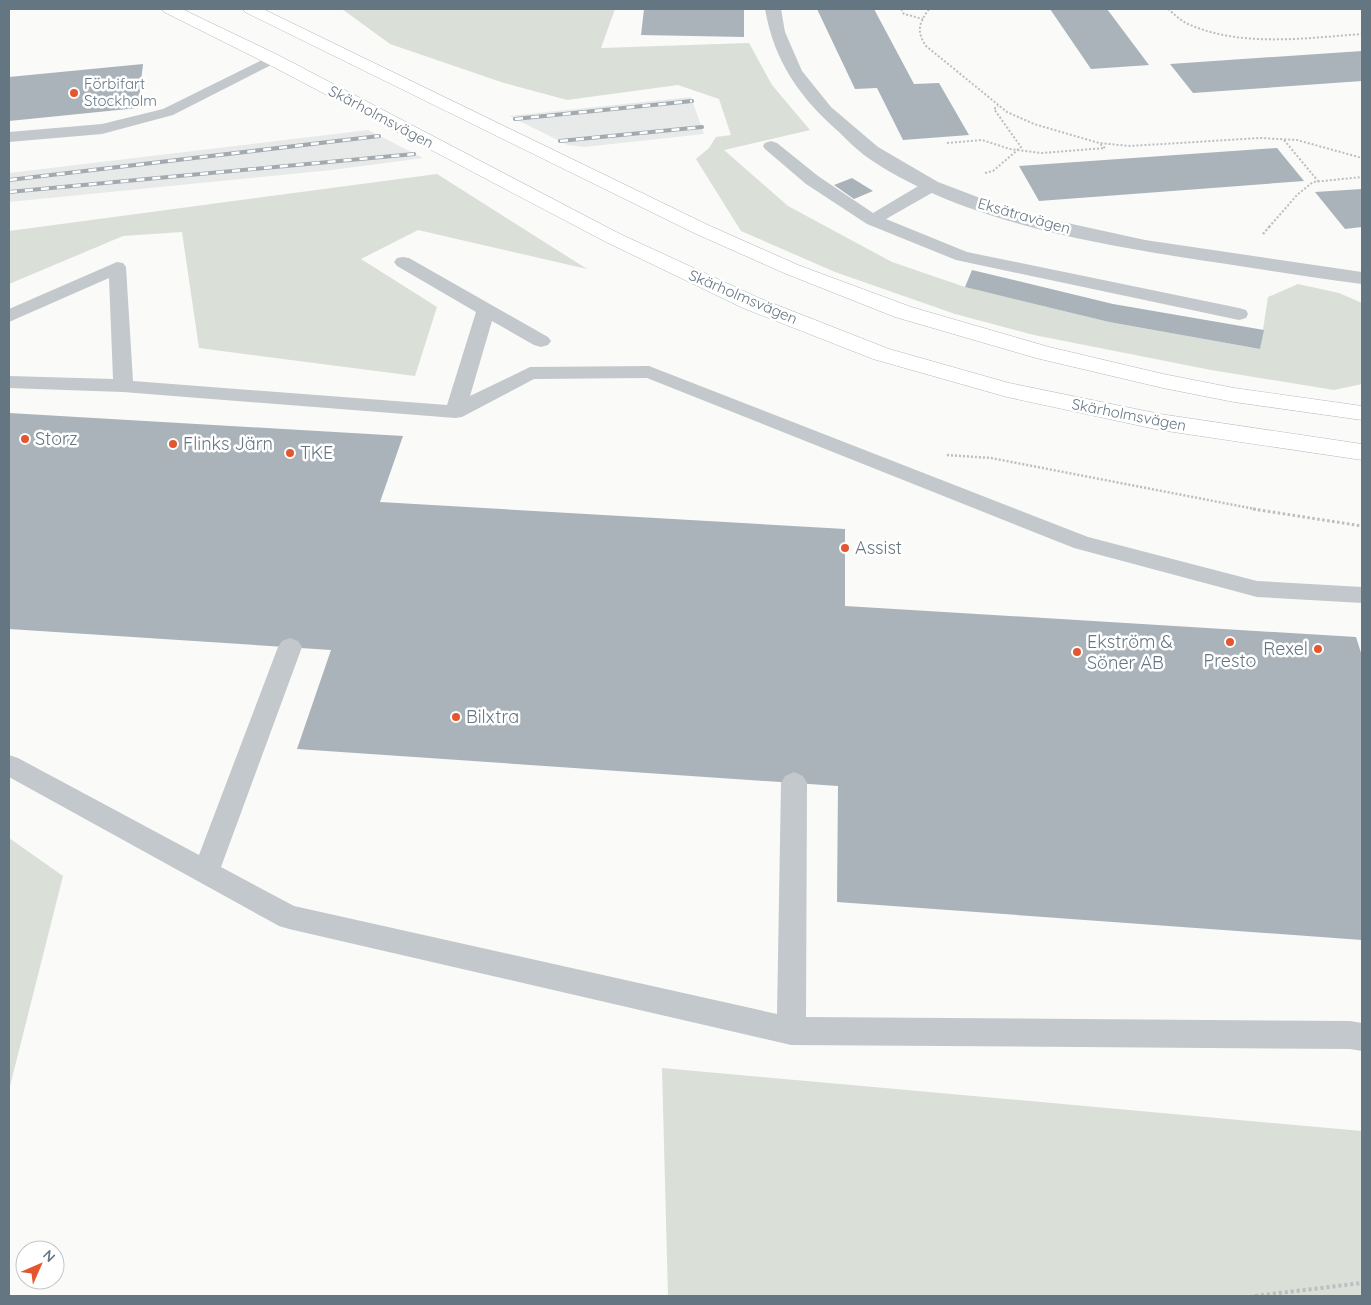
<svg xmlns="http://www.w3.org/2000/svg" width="1371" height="1305" viewBox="0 0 1371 1305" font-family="Quicksand,sans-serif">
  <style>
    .built { fill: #e8e9e9 }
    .green { fill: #dadfd7 }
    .building { fill: #aab3b9 }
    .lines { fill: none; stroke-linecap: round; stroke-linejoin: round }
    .secondary-casing { stroke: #b3babf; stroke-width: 1 }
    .path-far3 { stroke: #bbbfc2; stroke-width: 2; stroke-dasharray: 2 2; stroke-linecap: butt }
    .path-far2 { stroke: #bbbfc2; stroke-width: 2.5; stroke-dasharray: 2 2; stroke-linecap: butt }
    .path-far1 { stroke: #bbbfc2; stroke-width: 3; stroke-dasharray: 2.5 2.5; stroke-linecap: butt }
    .path { stroke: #bbbfc2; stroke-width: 4; stroke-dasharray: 3 3; stroke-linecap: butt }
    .lane { fill: #c3c8cc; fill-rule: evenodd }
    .street { fill: #c3c8cc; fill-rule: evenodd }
    .secondary { fill: #fff; fill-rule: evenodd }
    .rail-casing { stroke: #a2aab0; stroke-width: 4 }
    .rail { stroke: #fff; stroke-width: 2.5; stroke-dasharray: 8; stroke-linecap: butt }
    .poi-dot { fill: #e4572e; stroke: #fff; stroke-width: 2 }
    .labels { text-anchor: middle; stroke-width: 5; stroke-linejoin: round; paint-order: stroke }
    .far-poi-label { font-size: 15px; fill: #657683; stroke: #fff; text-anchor: start }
    .far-street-label { font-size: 15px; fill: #657683; stroke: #fff }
    .poi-label { font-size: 18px; fill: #657683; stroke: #fff; text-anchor: start }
  </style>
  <rect width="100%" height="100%" fill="#fafaf8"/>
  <path class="built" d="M691,97L704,134L584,147L568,145L509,116Z
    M368,130L423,158L332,170L9,202V173Z"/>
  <path class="green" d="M342,9H615L601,48L749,43L772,85L810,130L724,150L788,206L892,262L965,287L1109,322L1260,349L1268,297L1298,284L1339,293L1362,303V384L1334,390L1211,370L1034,335L955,314L835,272L741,231L696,159L709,148L716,137L731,135L719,99L678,85L567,100L504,83L390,44Z
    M437,174L587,269L418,230L361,259L437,307L415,376L199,348L182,232L123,236L9,284V231Z
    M9,838L63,876L9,1090Z
    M662,1068L1362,1131V1296H668Z"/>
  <path class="building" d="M644,9H744V37L641,35Z
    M817,9H874L914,84L939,83L969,135L903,140L877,88L855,89Z
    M1050,9H1107L1149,65L1091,69Z
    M1362,51V81L1193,93L1170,64Z
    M143,64L138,108L9,121V77Z
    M1277,148L1304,181L1039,201L1019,166Z
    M852,178L873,191L854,199L834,185Z
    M1362,189V227L1345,229L1315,192Z
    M972,270L1113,304L1264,330L1260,349L1109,322L965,287Z
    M9,413L403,436L380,502L845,529V606L1356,637L1362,656V940L837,902L838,786L297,749L331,650L9,629Z"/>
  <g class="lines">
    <defs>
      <path id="secondary" d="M162,9H182L278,55L620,234L759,298L889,349L1009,383L1160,414L1362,444V460L1160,430L1007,397L873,359L743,308L606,242L266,63L164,12Z
        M243,9H263L708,225L798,265L911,307L1049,347L1163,374L1234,388L1362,406V420L1234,402L1163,388L1036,358L895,317L784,273L694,233L245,12Z"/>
    </defs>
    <use href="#secondary" class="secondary-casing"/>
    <path class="path-far3" d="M901,9L904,14L923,19
      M929,9C919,23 916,31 926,46L1007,112L1034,124L1099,143L1130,146L1260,138L1297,140L1362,158
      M1168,9C1174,14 1180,20 1186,23C1239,48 1306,38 1362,34
      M1284,140L1318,181
      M947,143L982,140L1010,149L1042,153L1105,148L1099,143
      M985,173L993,171L1021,147L994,109L998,106
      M1269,227L1298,194L1313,182L1362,177"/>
    <path class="path-far2" d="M1263,234L1270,226
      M947,455L991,458L1260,510"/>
    <path class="path-far1" d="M1253,509L1362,526"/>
    <path class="path" d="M1255,1296L1362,1283"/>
    <path class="lane" d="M272,55L277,56L279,59L277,62L173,115L102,134L9,142V132L102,124L163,109Z
      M771,141L777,143L818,176L873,213L925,182H937L939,186L937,190L886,219L967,252L1239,308L1246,310L1248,314L1246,318L1239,320L956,260L867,224L806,184L765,149L763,146L765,143Z
      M403,257L409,258L548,337L551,341L548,345L541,347L534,345L492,321L470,396L530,367L649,366L1088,537L1257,581L1362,587V603L1257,597L1074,548L647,378L534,379L462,417L455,418L123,392L9,388V376L113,379L109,278L9,322V309L117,262L123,263L126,267L133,381L447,405L476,312L397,266L394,262L397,258Z
      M290,638L298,641L302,647L221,867L294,906L777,1014L781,783L785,776L794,772L803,776L807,783L806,1017L1350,1021L1362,1023V1051L1350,1049L791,1045L289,929L279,926L9,777V755L18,758L199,855L278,647L282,641Z"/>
    <path class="street" d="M765,9H781L785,32L802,71L831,107L878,147L938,182L988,201L1040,217L1145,240L1362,272V284C1315,278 1267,270 1220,263C1107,246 959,223 864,155C855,148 847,140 839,132C800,98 774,61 765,9Z"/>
    <use href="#secondary" class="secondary"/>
    <defs>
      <path id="rail" d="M515,119L692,101
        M560,141L702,127
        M9,180L379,136
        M9,192L414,154"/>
    </defs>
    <use href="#rail" class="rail-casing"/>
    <use href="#rail" class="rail"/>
  </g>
  <g class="poi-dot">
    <circle cx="74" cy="93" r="5"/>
    <circle cx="25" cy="439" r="5"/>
    <circle cx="173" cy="444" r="5"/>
    <circle cx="290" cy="453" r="5"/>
    <circle cx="845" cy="548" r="5"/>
    <circle cx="1230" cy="642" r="5"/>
    <circle cx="1318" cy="649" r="5"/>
    <circle cx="1077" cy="652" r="5"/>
    <circle cx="456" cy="717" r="5"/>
  </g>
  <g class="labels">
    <g class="far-poi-label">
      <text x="84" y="89">Förbifart<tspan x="84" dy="17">Stockholm</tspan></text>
    </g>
    <g class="far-street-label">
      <text transform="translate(381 117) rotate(28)" y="5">Skärholmsvägen</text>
      <text transform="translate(1024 216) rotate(16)" y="5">Eksätravägen</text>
      <text transform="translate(743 297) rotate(23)" y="5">Skärholmsvägen</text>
      <text transform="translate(1129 415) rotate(11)" y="5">Skärholmsvägen</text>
    </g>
    <g class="poi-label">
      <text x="35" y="445">Storz</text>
      <text x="183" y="450">Flinks Järn</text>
      <text x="300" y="459">TKE</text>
      <text x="855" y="554">Assist</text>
      <text x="1087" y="648">Ekström &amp;<tspan x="1087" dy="21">Söner AB</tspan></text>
      <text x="1308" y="655" text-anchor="end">Rexel</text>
      <text x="1230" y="667" text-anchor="middle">Presto</text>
      <text x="466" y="723">Bilxtra</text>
    </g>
  </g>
  <rect width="1371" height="1305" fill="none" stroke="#657683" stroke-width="20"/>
  <g transform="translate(40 1265) rotate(45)"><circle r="24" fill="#ffffff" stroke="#c1c8cd"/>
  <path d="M0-4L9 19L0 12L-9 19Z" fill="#e4572e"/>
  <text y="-8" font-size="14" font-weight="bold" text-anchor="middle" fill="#657683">N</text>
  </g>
</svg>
